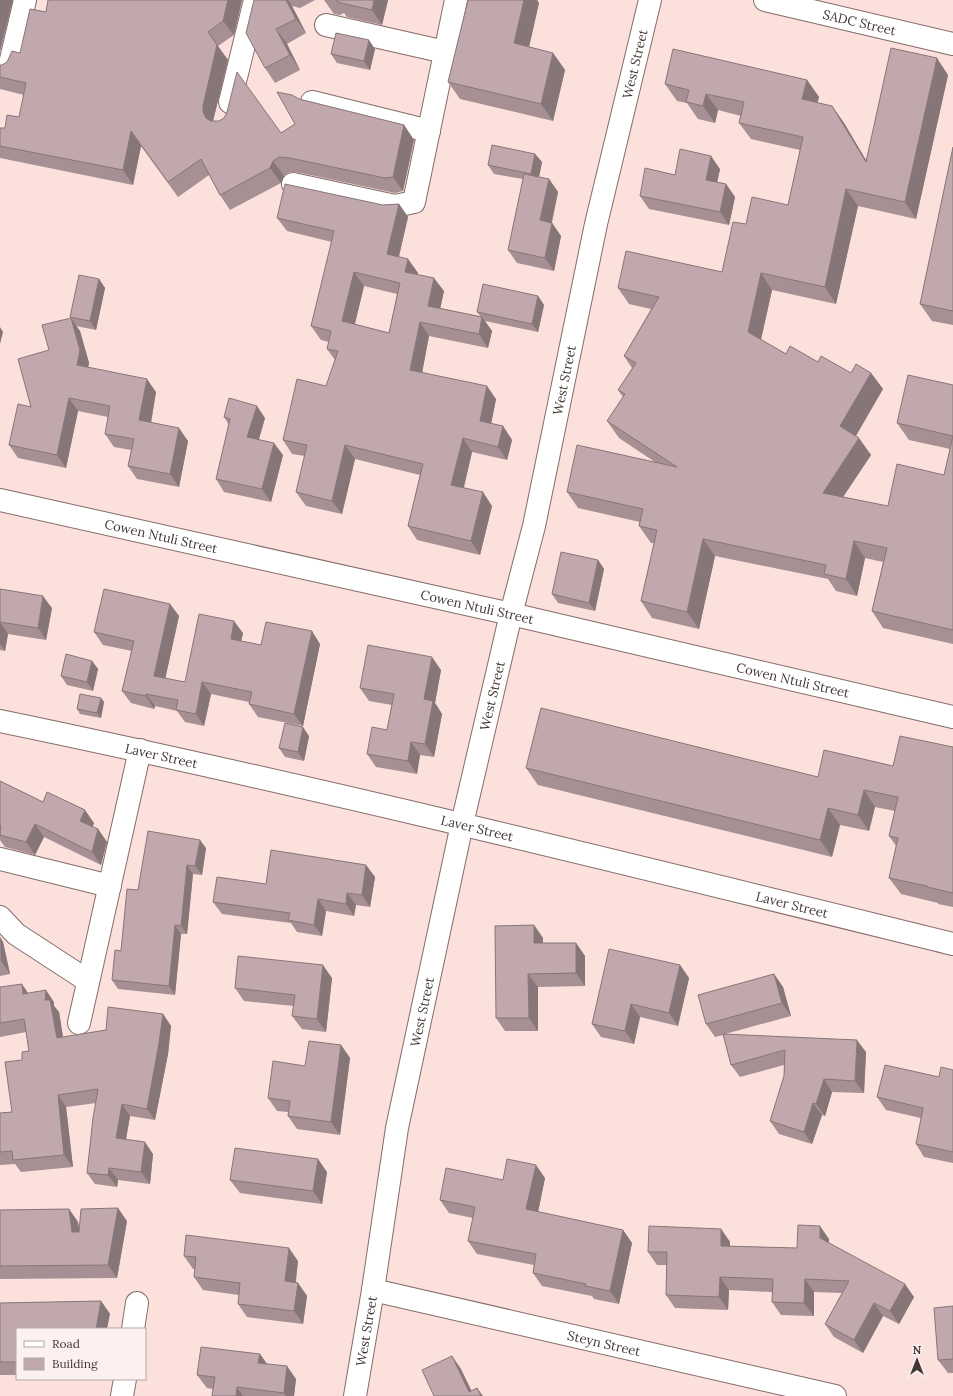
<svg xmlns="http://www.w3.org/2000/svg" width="953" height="1396" viewBox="0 0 953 1396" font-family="Lora,serif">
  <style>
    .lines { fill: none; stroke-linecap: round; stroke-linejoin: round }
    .minor-casing { stroke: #846c69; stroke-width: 24 }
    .tertiary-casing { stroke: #846c69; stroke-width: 24 }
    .secondary-casing { stroke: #846c69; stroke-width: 24 }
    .minor { stroke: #fff; stroke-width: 22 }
    .tertiary { stroke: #fff; stroke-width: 22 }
    .secondary { stroke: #fff; stroke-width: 22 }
    .wall { fill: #a69094; fill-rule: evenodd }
    .shaded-wall { fill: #877678 }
    .building { fill: #c1a8ac; stroke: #877678; fill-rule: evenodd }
    .labels { text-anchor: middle; stroke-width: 4; stroke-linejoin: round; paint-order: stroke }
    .street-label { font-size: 13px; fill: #433836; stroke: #fcf1f0 }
  </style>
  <rect width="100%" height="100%" fill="#fbe0dc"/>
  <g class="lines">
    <defs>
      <g id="minor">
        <path d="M326,25L445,52"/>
        <path d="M9,68L25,0"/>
        <path d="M230,102L255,0"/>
        <path d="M312,102L429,131"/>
        <path d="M293,184L395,206L414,202L456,0"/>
        <path id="s1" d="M0,721C319,787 636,866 953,944"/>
        <path d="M0,859L110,886"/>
        <path d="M0,917L16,934L88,981"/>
        <path d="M79,1023L140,750"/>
        <path id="s2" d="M373,1290L835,1396"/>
        <path d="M133,1329L137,1303"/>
        <path d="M122,1396L125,1379"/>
        <path id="s3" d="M355,1396L373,1290L397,1128L462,824L511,614"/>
      </g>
      <g id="tertiary">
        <path id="s4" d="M0,500L511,614L953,717"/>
        <path id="s5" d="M511,614L534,526L596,224L650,0"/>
      </g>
      <g id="secondary">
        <path id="s6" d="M765,0L953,44"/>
      </g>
    </defs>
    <use href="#minor" class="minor-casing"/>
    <use href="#tertiary" class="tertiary-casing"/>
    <use href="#secondary" class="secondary-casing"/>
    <use href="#minor" class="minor"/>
    <use href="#tertiary" class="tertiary"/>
    <use href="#secondary" class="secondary"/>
  </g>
  <path class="wall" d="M48,0H242L234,35L218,46L228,60L213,121L281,133L295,124L299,99L404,125L414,140L403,191L395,193L301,173L290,172L284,176L281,183L230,210L220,195L209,175L178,197L141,146L133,185L0,158V128H5L19,117L24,95L0,89V65H2L7,62L20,53L46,12Z
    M254,0H315L300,8L292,6L306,33L287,44L300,70L275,83L265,68Z
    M324,0H388L382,25L347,17L344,13L340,15L334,14Z
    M468,0H537L539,3L529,47L553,53L565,70L553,121L460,99L448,82Z
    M375,49L370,70L337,63L331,54Z
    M948,75L916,219L858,206L836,304L772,290L761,340L786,354L818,362L851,373H871L883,389L856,436L871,455L843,497L888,506L944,475L950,449L909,440L897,423L953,385V644L883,628L872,611L883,562L865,558L857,596L836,591L828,579L715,556L699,629L652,618L641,601L654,543H651L639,526L640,522L578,508L567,492L655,462L619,438L607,421L623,397L618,390L632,368L624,356L651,309L629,304L618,288L722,272L746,224L788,205L800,150L751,139L739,123L741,116L718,110L715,123L698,119L687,103L677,101L665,84L807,80L819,97L817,103L832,106L844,123L866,160Z
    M953,147V325L932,321L920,304Z
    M535,154L542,162L539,177L549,179L558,192L552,223L561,236L554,271L517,263L508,250L523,179L494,174L488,165Z
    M720,169L717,182L726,184L735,197L729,225L649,209L640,196Z
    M399,204L408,217L399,257L408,259L418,273L417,274L444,291L440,308L481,317L477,312L538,296L544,305L538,332L485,321L492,331L488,348L429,336L422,372L496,399L491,424L503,426L512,440L507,460L472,452L464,488L492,506L480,555L417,540L408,526L420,475L355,459L342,514L306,506L296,492L305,456L292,454L283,440L326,386L335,360L327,349L329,342L321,340L311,326L332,242L287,231L277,218L383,205ZM364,286L397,294L389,333L355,324Z
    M99,279L105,288L96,330L76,326L80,331L89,363L88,367L156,392L151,423L188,441L179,487L137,479L128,466L131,450L114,447L105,434L108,417L78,411L66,468L18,458L9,445L31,407L49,350L71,318L70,317Z
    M224,417L265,418L259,439L283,455L271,502L224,492L216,479L229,425Z
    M598,560L604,569L595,611L558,603L552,594Z
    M0,589L52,608L46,640L8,634L5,651L0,650Z
    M170,604L179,616L165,679L185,682L243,633L241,641L261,645L320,644L303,726L258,717L249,704V702L211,694L204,726L185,722L177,711L155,706L154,709L131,703L122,691L132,651L103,645L94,632Z
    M92,661L98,669L93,691L67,685L61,676Z
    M441,670L435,703L442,714L434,757L420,755L417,774L376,767L367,754L387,730L392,705L369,701L360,688Z
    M101,698L104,702L101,718L80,714L77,709Z
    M309,736L304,761L285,757L279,748Z
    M953,747V907L938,904V903L901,894L889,878L896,846L889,836L895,811L875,807L869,831L840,825L832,857L538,785L526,768L818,777L893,766Z
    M0,781L43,802L94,823L93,827L98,829L107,842L101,865L44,837L35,855L5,847L0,840Z
    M206,848L202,875L193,874L187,934H181L175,995L118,989L112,980L138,890Z
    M366,865L375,877L370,907L356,905L354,916L326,911L322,936L297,932L291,923L222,914L213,902L266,884Z
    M534,925L543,938V943H576L585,956V986L538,987V1031H505L496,1018Z
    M0,937L3,942L10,974L0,976Z
    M680,965L689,978L678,1026L640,1017L634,1044L601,1037L592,1024Z
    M774,974L783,987L791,1016L725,1034L866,1052L864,1093L832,1092L825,1116L822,1115L812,1144L779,1134L770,1121L784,1076V1065L740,1077L731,1065L723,1035L715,1037L706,1024Z
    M332,978L326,1032L302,1029L292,1016L294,1006L244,1001L235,988Z
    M0,987L28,993L54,1002V1006L59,1012L63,1037L106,1030L163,1014L171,1026L168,1054L155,1120L130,1116L126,1140L153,1154L150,1184L118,1180L117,1187L95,1184L87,1173L96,1103L66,1107L73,1167L21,1172L15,1164L0,1165V1113L12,1112L22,1060L29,1051L26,1032L0,1037Z
    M341,1045L350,1058L340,1135L297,1129L288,1116V1112L277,1111L268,1098L305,1066Z
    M953,1070V1163L924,1157L916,1144L921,1118L886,1110L877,1097L939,1077Z
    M327,1172L322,1204L240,1193L230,1180Z
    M545,1178L538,1212L623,1230L632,1243L619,1304L594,1299L592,1296L542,1286L533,1273L534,1265L477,1254L468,1241L473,1218L449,1213L440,1200L503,1180Z
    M69,1209L78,1222L79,1229L127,1221L117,1278L0,1279V1210Z
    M721,1229L730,1242V1246L797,1248L829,1239V1243L914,1297L899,1324L883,1316L863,1353L834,1337L825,1324L842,1293L814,1292V1316L781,1315L772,1302V1292L729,1290L728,1310L675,1308L666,1295L667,1265H657L648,1252Z
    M184,1256L298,1261L296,1282L298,1283L307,1296L303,1324L247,1317L238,1304L239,1295L203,1290L194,1277L195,1269H193Z
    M101,1301L110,1314L17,1329V1375H0V1303Z
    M953,1306V1373H948L938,1360Z
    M260,1354L267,1364L296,1379L294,1396H212L213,1389L207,1388L197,1375Z"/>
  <path class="shaded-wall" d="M0,0H13L0,52Z
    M228,0H242L234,35L223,21Z
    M286,0H288L292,6L306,33L296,19Z
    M374,0H388L382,25L372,10Z
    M524,0H537L539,3L526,60L514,43Z
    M276,29L287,44L300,70L290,55Z
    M369,40L375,49L370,70L364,61Z
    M217,45L228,60L213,121V127L206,118L203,112V106Z
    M553,53L565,70L553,121L541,104Z
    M937,58L948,75L916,219L905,202Z
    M807,80L819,97L814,116L802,99Z
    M706,94L718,110L715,123L703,106Z
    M832,106L844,123L877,179L866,162Z
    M404,125L414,140L403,191L393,177Z
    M131,131L141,146L133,185L123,170Z
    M535,154L542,162L538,182L531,174Z
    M711,156L720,169L715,193L706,180Z
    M273,161L284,176L281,183L270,168Z
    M549,179L558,192L549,233L540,220Z
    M726,184L735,197L729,225L720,212Z
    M846,189L858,206L836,304L825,287Z
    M399,204L408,217L396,268L387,254Z
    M552,223L561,236L554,271L545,258Z
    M408,259L418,273L415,285L405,272Z
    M354,272L364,286L352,335L342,321Z
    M761,273L772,290L759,348L748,332Z
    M434,278L444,291L438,319L428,306Z
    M99,279L105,288L96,330L90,321Z
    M538,296L544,305L538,332L532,324Z
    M482,317L492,331L488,348L479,334Z
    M71,318L80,331L89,363L86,378L77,365Z
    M420,322L429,336L420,384L410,370Z
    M0,327L3,332L0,344Z
    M871,373L883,389L852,442L840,426Z
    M147,379L156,392L149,434L139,420Z
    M487,386L496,399L489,434L480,421Z
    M69,398L78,411L66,468L57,455Z
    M257,406L265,418L256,449L247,437Z
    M503,426L512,440L507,460L498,447Z
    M179,428L188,441L179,487L170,474Z
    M463,438L472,452L461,498L451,485Z
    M859,438L871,455L835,509L823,493Z
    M274,443L283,455L271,502L262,489Z
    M345,445L355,459L342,514L332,501Z
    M483,492L492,506L480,555L471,541Z
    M703,539L715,556L699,629L687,612Z
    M854,541L865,558L857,596L846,579Z
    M598,560L604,569L595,611L589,603Z
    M43,596L52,608L46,640L38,628Z
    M170,604L179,616L163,689L154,676Z
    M234,621L243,633L239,651L231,639Z
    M0,622L8,634L5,651L0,644Z
    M312,631L320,644L303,726L294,714Z
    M432,657L441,670L435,703L442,714L434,757L425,744L424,699Z
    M92,661L98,669L93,691L87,682Z
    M202,682L211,694L204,726L196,714Z
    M146,694L155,706L154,709L146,696Z
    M101,698L104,702L101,718L97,713Z
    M303,727L309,736L304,761L298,752Z
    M411,742L420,755L417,774L408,761Z
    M864,790L875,807L869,831L858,815Z
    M828,808L840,825L832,857L820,840Z
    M85,810L94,823L89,834L80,821Z
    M35,824L44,837L35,855L26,842Z
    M98,829L107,842L101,865L92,852Z
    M200,840L206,848L202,875L195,866Z
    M187,865L193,874L187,934L181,926Z
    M366,865L375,877L370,907L362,895Z
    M347,893L356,905L354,916L346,904Z
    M318,899L326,911L322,936L314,925Z
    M175,925L181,934L175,995L169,986Z
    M534,925L543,938V956L534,943Z
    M0,937L3,942L10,974L1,961Z
    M576,943L585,956V986L576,973Z
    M323,965L332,978L326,1032L317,1019Z
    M680,965L689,978L678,1026L669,1013Z
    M528,974L538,987V1031L529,1018Z
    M774,974L783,987L791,1016L782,1003Z
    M22,984L30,996L23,994Z
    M46,990L54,1002V1006L59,1012L65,1050L57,1038L45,1000Z
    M631,1004L640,1017L634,1044L625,1031Z
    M163,1014L171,1026L168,1054L155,1120L147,1109Z
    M857,1040L866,1052L864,1093L855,1081Z
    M341,1045L350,1058L340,1135L331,1122Z
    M824,1079L832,1092L825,1116L816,1104Z
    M58,1095L66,1107L73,1167L64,1155Z
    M813,1103L822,1115L812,1144L804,1132Z
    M122,1104L130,1116L124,1150L116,1138Z
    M145,1142L153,1154L150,1184L141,1172Z
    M318,1159L327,1172L322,1204L313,1191Z
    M536,1165L545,1178L536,1222L526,1209Z
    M109,1168L118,1180L117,1187L108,1175Z
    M118,1208L127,1221L117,1278L108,1265Z
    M69,1209L78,1222L81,1245L72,1232Z
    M820,1226L829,1239V1251L820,1238Z
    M721,1229L730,1242V1259L721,1246Z
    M623,1230L632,1243L619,1304L610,1291Z
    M289,1248L298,1261L294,1294L285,1281Z
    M720,1277L729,1290L728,1310L719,1297Z
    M805,1279L814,1292V1316L804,1303Z
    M298,1283L307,1296L303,1324L294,1311Z
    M905,1284L914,1297L899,1324L890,1311Z
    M101,1301L110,1314L107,1329H96Z
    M874,1303L883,1316L863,1353L854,1340Z
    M260,1354L269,1367L258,1363Z
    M452,1356L461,1369L474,1396L469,1392Z
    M287,1366L296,1379L294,1396H286L284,1393Z
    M237,1387L243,1396H236Z
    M477,1388L483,1396H481Z"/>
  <path class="building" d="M48,0H228L223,21L208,32L217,45L203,106V112L206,118L211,121H219L224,118L227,112L237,72L281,133L295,124L277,92L292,95L299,99L404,125L393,177L385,178L290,158L279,157L273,161L270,168L220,195L201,159L168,182L131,131L123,170L0,146V128H5L7,115L19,117L26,83L0,77V65H2L7,62L12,51L20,53L30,9L46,12Z
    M254,0H286L296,19L276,29L290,55L265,68L246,33Z
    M337,0H374L372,10L337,2Z
    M468,0H524L514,43L553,53L541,104L448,82Z
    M336,33L369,40L364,61L331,54Z
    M891,48L937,58L905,202L846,189L825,287L761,273L748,332L786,354L790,346L818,362L821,356L851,373L856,364L871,373L840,426L859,438L823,493L888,506L897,464L944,475L953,436V630L872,611L887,548L854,541L846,579L824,574L826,565L703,539L687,612L641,601L657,530L639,526L643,509L567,492L577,445L677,467L607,421L625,394L618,390L636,363L624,356L659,297L618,288L626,251L722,272L733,222L746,224L752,197L788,205L803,137L739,123L744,102L706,94L703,106L686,102L689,90L665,84L673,49L807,80L802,99L832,106L866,162Z
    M492,145L535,154L531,174L488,165Z
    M953,147V311L920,304Z
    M680,149L711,156L706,180L726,184L720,212L640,196L645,168L675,175Z
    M524,174L549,179L540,220L552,223L545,258L508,250Z
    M285,184L383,205L399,204L387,254L408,259L405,272L434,278L428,306L482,317L479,334L420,322L410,370L487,386L480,421L503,426L498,447L463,438L451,485L483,492L471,541L408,526L423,464L345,445L332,501L296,492L307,445L283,440L297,379L326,386L338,351L327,349L331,331L311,326L334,231L277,218ZM354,272L400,283L389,333L342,321Z
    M79,275L99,279L90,321L70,317Z
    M483,284L538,296L532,324L477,312Z
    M71,318L80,350L77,365L147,379L139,420L179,428L170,474L128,466L134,439L105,434L110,406L69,398L57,455L9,445L18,404L31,407L18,359L49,350L42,325Z
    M908,375L953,385V436L897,423Z
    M229,398L257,406L247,437L274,443L262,489L216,479L230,419L224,417Z
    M561,552L598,560L589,603L552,594Z
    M0,589L43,596L38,628L0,622Z
    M104,589L170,604L154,676L185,682L199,614L234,621L231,639L261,645L266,622L312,631L294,714L249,704L252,692L202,682L196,714L176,710L178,700L146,694V696L122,691L134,641L94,632Z
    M368,645L432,657L424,699L433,701L425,744L411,742L408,761L367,754L372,727L387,730L394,694L360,688Z
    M66,654L92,661L87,682L61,676Z
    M80,694L101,698L97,713L77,709Z
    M541,708L818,777L824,750L893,766L900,736L953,747V893L927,887V886L889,878L898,838L889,836L898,797L864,790L858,815L828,808L820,840L526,768Z
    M285,723L303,727L298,752L279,748Z
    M0,781L43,802L47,792L85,810L80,821L98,829L92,852L35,824L26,842L0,835L1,826L0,825Z
    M148,831L200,840L195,866L187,865L181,926L175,925L169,986L112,980L115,950L121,951L127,889L138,890Z
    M271,850L366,865L362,895L347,893L346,904L318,899L314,925L288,920L290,913L213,902L217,877L266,884Z
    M534,925V943H576V973L528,974L529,1018H496L495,926Z
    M609,949L680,965L669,1013L631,1004L625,1031L592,1024Z
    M238,956L323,965L317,1019L292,1016L295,995L235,988Z
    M774,974L782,1003L706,1024L698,995Z
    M22,984L23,994L46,990L45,1000H50L57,1038L106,1030L108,1007L163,1014L159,1043L147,1109L122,1104L116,1138L145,1142L141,1172L109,1168L108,1175L87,1173L93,1118L98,1089L58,1095L64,1155L13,1160L12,1151L0,1152V1113L12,1112L5,1062L22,1060V1052L29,1051L24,1019L0,1023V987Z
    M723,1034L857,1040L855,1081L824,1079L816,1104L813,1103L804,1132L770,1121L784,1076L785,1050L731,1065Z
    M309,1041L341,1045L331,1122L288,1116L290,1101L268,1098L273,1061L305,1066Z
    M885,1065L939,1077L941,1067L953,1070V1152L916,1144L923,1108L877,1097Z
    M235,1148L318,1159L313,1191L230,1180Z
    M507,1159L536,1165L526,1209L623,1230L610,1291L585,1286L586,1284L533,1273L536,1254L468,1241L475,1207L440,1200L446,1168L503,1180Z
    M118,1208L108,1265L0,1266V1210L69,1209L72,1232H79L81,1209Z
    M798,1225L820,1226V1238L905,1284L890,1311L874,1303L854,1340L825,1324L849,1281L805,1279L804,1303L772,1302L773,1279L720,1277L719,1297L666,1295L667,1252H648L649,1226L721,1229V1246L797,1248Z
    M186,1235L289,1248L285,1281L298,1283L294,1311L238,1304L240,1283L194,1277L196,1257L184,1256Z
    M101,1301L96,1329H17V1362H0V1303Z
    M953,1306V1359L938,1360L934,1308Z
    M201,1347L260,1354L258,1363L287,1366L284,1393L237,1387L236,1396H212L215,1377L197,1375Z
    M452,1356L469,1392L477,1388L481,1396H434L422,1370Z"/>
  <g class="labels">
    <g class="street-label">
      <text dy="5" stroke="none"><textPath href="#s6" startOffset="97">SADC Street</textPath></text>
      <text dy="5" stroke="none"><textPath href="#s5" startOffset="564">West Street</textPath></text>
      <text dy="5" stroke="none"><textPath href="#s5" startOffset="240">West Street</textPath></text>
      <text dy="5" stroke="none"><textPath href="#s4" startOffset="165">Cowen Ntuli Street</textPath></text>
      <text dy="5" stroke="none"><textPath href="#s4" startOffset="489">Cowen Ntuli Street</textPath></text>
      <text dy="5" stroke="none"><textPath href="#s4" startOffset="813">Cowen Ntuli Street</textPath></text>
      <text dy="5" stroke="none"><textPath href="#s3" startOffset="714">West Street</textPath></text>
      <text dy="5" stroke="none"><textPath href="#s1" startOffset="165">Laver Street</textPath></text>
      <text dy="5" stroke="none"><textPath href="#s1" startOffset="489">Laver Street</textPath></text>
      <text dy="5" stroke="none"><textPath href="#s1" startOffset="813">Laver Street</textPath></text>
      <text dy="5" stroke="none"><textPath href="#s3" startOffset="390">West Street</textPath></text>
      <text dy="5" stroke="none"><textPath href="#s3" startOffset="66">West Street</textPath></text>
      <text dy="5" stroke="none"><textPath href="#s2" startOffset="237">Steyn Street</textPath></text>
    </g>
  </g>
  <rect x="16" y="1328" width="130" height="52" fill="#fcf1f0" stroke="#b2a7a6"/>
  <rect x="24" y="1341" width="20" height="6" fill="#ffffff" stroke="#b2a7a6"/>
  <text x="52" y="1348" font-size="12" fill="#433836">Road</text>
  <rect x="24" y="1358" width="20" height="12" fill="#c1a8ac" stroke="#b2a7a6"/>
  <text x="52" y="1368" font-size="12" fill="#433836">Building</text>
  <g transform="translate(917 1360)" stroke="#fcf1f0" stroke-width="3" paint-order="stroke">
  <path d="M0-3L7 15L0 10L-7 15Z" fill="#433836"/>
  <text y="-6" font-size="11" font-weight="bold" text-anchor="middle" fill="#433836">N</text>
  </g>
</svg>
